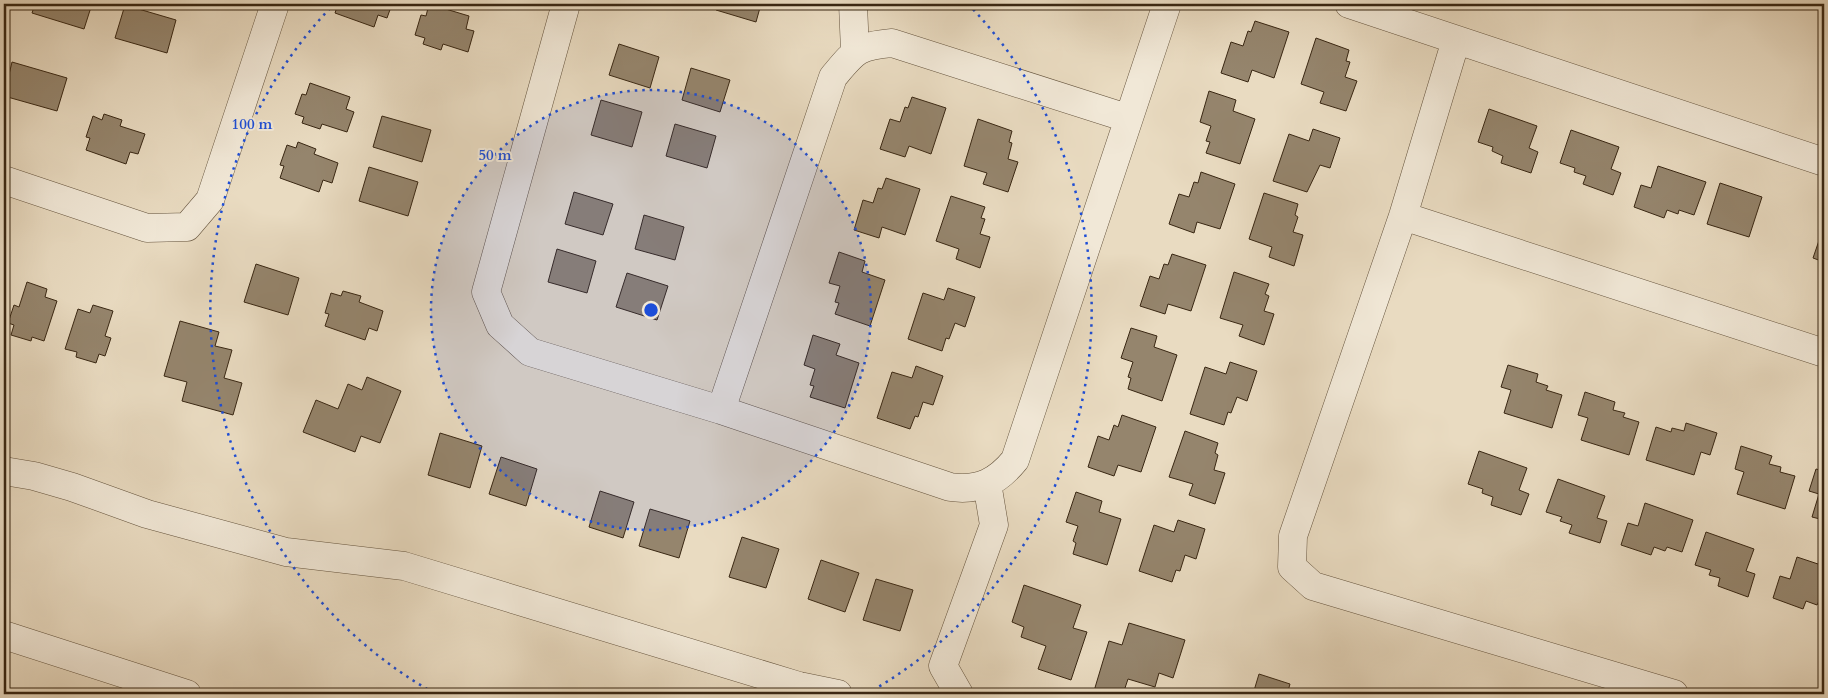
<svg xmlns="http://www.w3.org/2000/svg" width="1828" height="698" viewBox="0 0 1828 698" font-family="Cardo,serif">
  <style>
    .building { fill: #95856d; stroke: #392713 }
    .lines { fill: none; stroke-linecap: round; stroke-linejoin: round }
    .minor-casing { stroke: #65543e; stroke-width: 29 }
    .minor { stroke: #f1e8d7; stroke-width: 28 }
    .ring { fill: none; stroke: #1d4ed8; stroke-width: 2.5; stroke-dasharray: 2.5 5 }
    .centre { fill: #1d4ed8; stroke: #f1e8d7; stroke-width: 2.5 }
    .ring-label { font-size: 15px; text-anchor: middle; font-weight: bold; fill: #1d4ed8; stroke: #f1e8d7; stroke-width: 4; stroke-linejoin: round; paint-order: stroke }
  </style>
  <rect width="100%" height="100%" fill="#e9dbc1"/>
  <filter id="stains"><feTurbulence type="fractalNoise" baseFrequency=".004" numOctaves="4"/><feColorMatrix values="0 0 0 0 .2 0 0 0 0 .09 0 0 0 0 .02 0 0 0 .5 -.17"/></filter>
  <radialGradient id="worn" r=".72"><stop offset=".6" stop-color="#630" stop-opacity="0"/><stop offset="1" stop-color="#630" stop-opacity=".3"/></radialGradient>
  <path class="building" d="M35,4H92L84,29L32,13Z
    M338,4H392L387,18L378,15L374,27L335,13Z
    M429,4L469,16L466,29L474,31L468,52L443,44L441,50L423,44L425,38L415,35L421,15L426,16Z
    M717,4H761L756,22L716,10Z
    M125,5L176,20L167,53L115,38Z
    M1255,21L1289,32L1274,78L1252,70L1248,82L1221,73L1231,42L1243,46L1248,31L1251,32Z
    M1316,38L1349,50L1346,61L1350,62L1345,77L1357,81L1346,111L1320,103L1324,92L1301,84Z
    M619,44L659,57L650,88L609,75Z
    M12,62L67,78L57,111L4,96Z
    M691,68L730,80L720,112L682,100Z
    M310,83L350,97L346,109L354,112L347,132L322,124L320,129L302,123L304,117L295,114L302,94L306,95Z
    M1209,91L1236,100L1233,111L1255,119L1240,164L1206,153L1210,142L1206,141L1211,126L1200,122Z
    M912,97L946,108L931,154L909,146L905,157L880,149L890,119L900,122L905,107L908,108Z
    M601,100L642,112L632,147L591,135Z
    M1489,109L1537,126L1529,148L1538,152L1531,173L1501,163L1503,156L1492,151L1493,147L1478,142Z
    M104,114L122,120L120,126L145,134L138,154L130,152L126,164L86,150L90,138L86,137L93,116L102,120Z
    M382,116L431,130L422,162L373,147Z
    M978,119L1012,131L1009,142L1012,143L1008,159L1018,162L1008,192L983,184L987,173L964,166Z
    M675,124L716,136L707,168L666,156Z
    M1313,129L1340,138L1330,168L1320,165L1307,192L1273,181L1289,134L1309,141Z
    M1571,130L1619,147L1611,169L1621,173L1613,195L1583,184L1586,176L1574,172L1575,168L1560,163Z
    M298,142L316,149L314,154L338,163L332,183L323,180L319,192L280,178L284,166L280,165L287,145L296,148Z
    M1658,166L1706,182L1694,215L1679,210L1678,214L1667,210L1664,218L1634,207L1641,185L1651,188Z
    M369,167L418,182L408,216L359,201Z
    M1201,172L1235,184L1220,229L1197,222L1194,233L1169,224L1179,194L1189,197L1194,182L1198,183Z
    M886,178L920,189L905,235L882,227L879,238L854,230L863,200L873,203L878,188L882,189Z
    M1720,183L1762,197L1749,237L1707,224Z
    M574,192L613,204L603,235L565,224Z
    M1264,193L1298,204L1295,215L1298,217L1293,232L1303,235L1294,266L1269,257L1272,247L1249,239Z
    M951,196L985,207L981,218L985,219L980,234L990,237L980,268L956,259L959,249L936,241Z
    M644,215L684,227L675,260L635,249Z
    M1824,226V262L1813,258Z
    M557,249L596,261L587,293L548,282Z
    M839,252L865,261L862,272L885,280L870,326L835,314L839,303L835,302L840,286L829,283Z
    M1172,254L1206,265L1191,311L1168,304L1165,314L1140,306L1150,276L1159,279L1164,264L1168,265Z
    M256,264L299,278L288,315L244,302Z
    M1234,272L1269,284L1265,294L1269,296L1264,311L1274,314L1264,345L1239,336L1243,325L1220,318Z
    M627,273L668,286L657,320L616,307Z
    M27,282L47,289L45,297L57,301L44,341L32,337L31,341L11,335L14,325L8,323L14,305L19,307Z
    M948,288L975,297L965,327L955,323L949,339L946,338L942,351L908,339L923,293L944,300Z
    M343,291L361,296L359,302L383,311L377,331L369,328L365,340L325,326L329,314L325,313L331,293L341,296Z
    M93,305L113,311L105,336L111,338L105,356L99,354L96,363L76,357L77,352L65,349L78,309L90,313Z
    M180,321L219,332L215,346L232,350L224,378L242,383L233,415L182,401L187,382L164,376Z
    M1131,328L1157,336L1154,347L1177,355L1162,401L1128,389L1131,378L1128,377L1133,362L1121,358Z
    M813,335L840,344L836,355L859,363L845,408L810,397L814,386L810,385L815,369L804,365Z
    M1230,362L1257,371L1247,401L1237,397L1231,413L1228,412L1224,425L1190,414L1205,367L1226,374Z
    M1508,365L1538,374L1536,382L1548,386L1546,390L1562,395L1552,428L1504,413L1511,390L1501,387Z
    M916,366L943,376L933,405L923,402L918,417L915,416L910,429L877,418L892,372L912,378Z
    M367,377L401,391L380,443L361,436L355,452L303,432L316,400L338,409L348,384L362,390Z
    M1585,392L1615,402L1613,410L1625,413L1623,417L1639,422L1629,455L1581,440L1588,418L1578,415Z
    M1122,415L1156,427L1141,472L1118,465L1114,476L1088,467L1098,436L1109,440L1114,425L1118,427Z
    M1686,423L1717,433L1710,455L1701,452L1694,475L1646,460L1656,427L1671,432L1672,428L1684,431Z
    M1185,431L1218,443L1215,453L1218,455L1214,470L1225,473L1215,504L1189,495L1193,484L1169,477Z
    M440,433L482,446L470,488L428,475Z
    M1741,446L1772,456L1769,464L1781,467L1780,472L1795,476L1785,509L1737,494L1744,472L1735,469Z
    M1479,451L1527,468L1519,490L1529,494L1521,515L1491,505L1493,497L1482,493L1483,489L1468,484Z
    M501,457L537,469L526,506L489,494Z
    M1816,469L1824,471V520L1812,517L1819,494L1809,491Z
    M1558,479L1605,496L1597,518L1607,521L1600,543L1569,533L1572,525L1560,521L1562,517L1546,512Z
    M600,491L634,502L623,538L589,527Z
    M1076,492L1102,501L1099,512L1121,519L1107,565L1073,554L1076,543L1073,541L1078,526L1066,522Z
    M1645,503L1693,520L1682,552L1667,547L1665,551L1654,547L1651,555L1621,545L1628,523L1638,526Z
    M650,509L690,521L679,558L639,546Z
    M1178,520L1205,529L1196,559L1185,555L1180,571L1176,570L1172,582L1139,571L1154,525L1174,532Z
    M1706,532L1754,549L1746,571L1755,574L1748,597L1718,586L1720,578L1709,575L1711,570L1695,565Z
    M742,537L779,549L766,588L729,577Z
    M1797,557L1824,566V603L1819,601L1817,605L1806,601L1803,609L1773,598L1780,576L1790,579Z
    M821,560L859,573L845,612L808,599Z
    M876,579L913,590L900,631L863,620Z
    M1024,585L1081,605L1073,628L1087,632L1071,680L1038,669L1046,646L1021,637L1024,627L1012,622Z
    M1129,623L1185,640L1173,678L1159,673L1155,687L1128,679L1123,694H1106L1094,691L1109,641L1122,645Z
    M1259,674L1290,684L1288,691L1297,694H1253Z"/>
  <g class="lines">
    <defs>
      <path id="minor" d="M566,4L486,292L500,325L530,352L721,410L950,487C979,491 997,482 1015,460L1167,4
        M853,4L855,51
        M1349,4L1824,162
        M1456,40L1403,216L1293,536L1292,567L1313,586L1674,694
        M4,180L147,228L187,227L210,200L275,4
        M1403,216L1824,353
        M721,410L833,77C855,51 857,46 892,43L1127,118
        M4,471L34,476L72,487L147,514L286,552L404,566L799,686L838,694
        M4,635L187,694
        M959,694L943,666L994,525L987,483"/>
    </defs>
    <use href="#minor" class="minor-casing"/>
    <use href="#minor" class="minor"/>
  </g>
  <circle cx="651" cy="310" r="220" fill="#1d4ed8" fill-opacity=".12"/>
  <g class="ring">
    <circle cx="651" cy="310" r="220"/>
    <path d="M434 693A440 440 0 0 1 334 4M968 4A440 440 0 0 1 868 693"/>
  </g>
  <circle cx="651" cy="310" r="8" class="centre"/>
  <g class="ring-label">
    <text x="252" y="129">100 m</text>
    <text x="495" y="160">50 m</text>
  </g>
  <rect width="1828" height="698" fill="none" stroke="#e9dbc1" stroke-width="20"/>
  <rect x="5" y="5" width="1818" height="688" fill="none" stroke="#392713" stroke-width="2.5"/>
  <rect x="10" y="10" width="1808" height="678" fill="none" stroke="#392713"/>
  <rect width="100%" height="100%" filter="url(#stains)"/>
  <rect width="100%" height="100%" fill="url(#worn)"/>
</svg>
